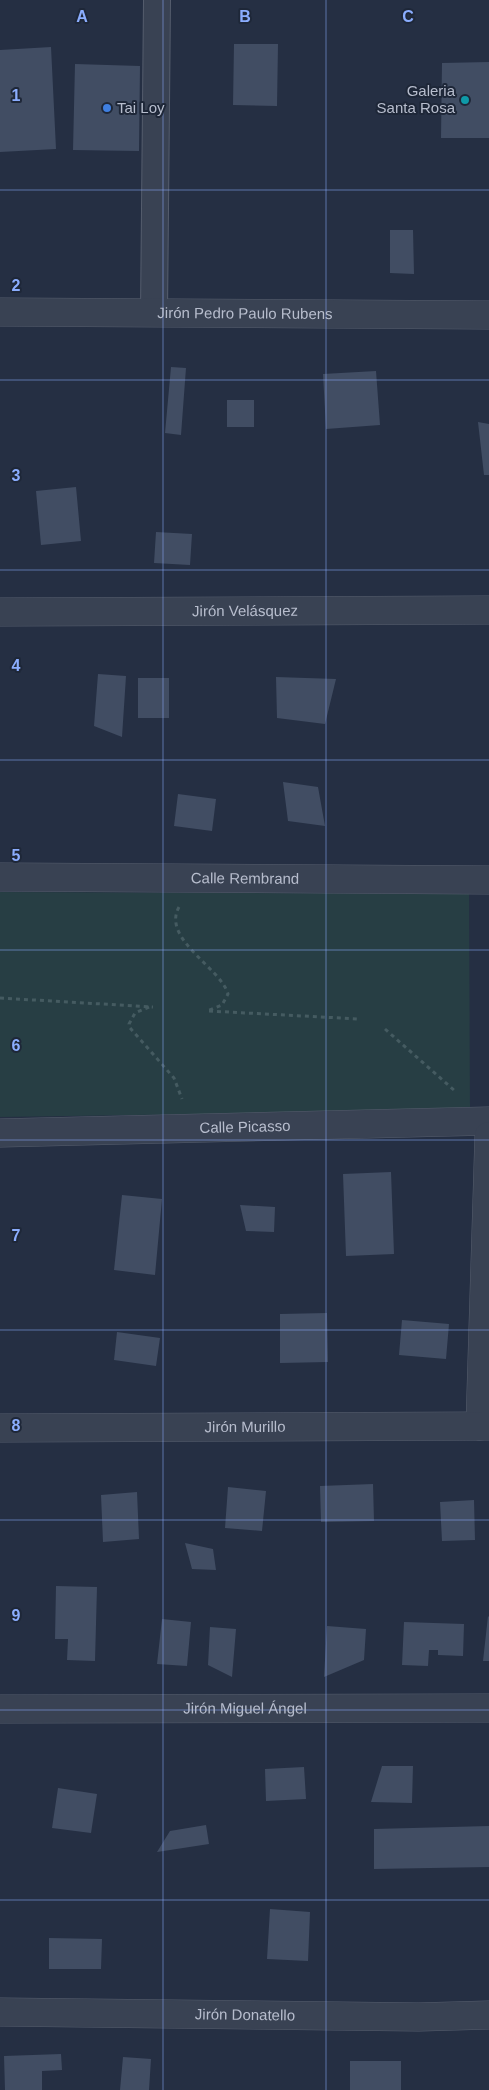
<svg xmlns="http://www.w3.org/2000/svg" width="489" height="2090" viewBox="0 0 489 2090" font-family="Helvetica,sans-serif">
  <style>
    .green { fill: #273e44 }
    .building { fill: #414d63 }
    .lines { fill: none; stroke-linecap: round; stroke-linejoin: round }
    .pedestrian-casing { stroke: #555d6d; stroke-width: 28 }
    .minor-casing { stroke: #555d6d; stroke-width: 29 }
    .path { stroke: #455b61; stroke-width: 3; stroke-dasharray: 4 4; stroke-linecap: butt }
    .pedestrian { stroke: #394253; stroke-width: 26 }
    .minor { stroke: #394253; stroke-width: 28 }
    .grid { fill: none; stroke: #8badfe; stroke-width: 1; stroke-opacity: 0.55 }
    .culture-dot { fill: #0f9aa8; stroke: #1e2738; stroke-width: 2 }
    .shop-dot { fill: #3f7fe0; stroke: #1e2738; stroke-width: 2 }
    .labels { text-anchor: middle; stroke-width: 4; stroke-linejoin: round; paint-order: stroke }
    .poi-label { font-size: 15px; fill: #b7bdcd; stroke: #1e2738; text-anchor: end }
    .street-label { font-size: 15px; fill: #b7bdcd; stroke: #1e2738 }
    .grid-label { font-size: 16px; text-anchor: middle; font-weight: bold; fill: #8badfe; stroke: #1e2738; stroke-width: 4; stroke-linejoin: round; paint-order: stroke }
  </style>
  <rect width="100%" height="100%" fill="#252f43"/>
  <path class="green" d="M0,892L469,894L470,1110L0,1117Z"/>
  <path class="building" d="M234,44H278L277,106L233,105Z
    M51,47L56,149L0,152V50Z
    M489,62V138H441L442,63Z
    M75,64L140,66L139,151L73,150Z
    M390,230H413L414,274L390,273Z
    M171,367L186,368L181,435L165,433Z
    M376,371L380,425L326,429L323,374Z
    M227,400H254V427H227Z
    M478,422L489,424V475H484Z
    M76,487L81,541L41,545L36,491Z
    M156,532L192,534L190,565L154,563Z
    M98,674L126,676L122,737L94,726Z
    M276,677L336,679L325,724L277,718Z
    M138,678H169V718H138Z
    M283,782L318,787L325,826L288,821Z
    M178,794L216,799L212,831L174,826Z
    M391,1172L394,1254L346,1256L343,1174Z
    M122,1195L162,1199L155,1275L114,1270Z
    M240,1205L275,1207L274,1232L246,1231Z
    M327,1313L328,1362L280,1363V1314Z
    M402,1320L449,1324L446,1359L399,1355Z
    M117,1332L160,1338L156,1366L114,1360Z
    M373,1484L374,1521L321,1522L320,1486Z
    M228,1487L266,1491L262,1531L225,1528Z
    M137,1492L139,1539L103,1542L101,1495Z
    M474,1500L475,1540L442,1541L440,1502Z
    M185,1543L213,1549L216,1570L192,1569Z
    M56,1586L97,1587L95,1661L67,1660L68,1639H55Z
    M488,1616L489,1617V1661H483Z
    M162,1619L191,1622L187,1666L157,1664Z
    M404,1622L464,1624L463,1656L438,1655V1650H429L428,1666L402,1665Z
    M327,1626L366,1629L364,1660L324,1677Z
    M210,1627L236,1629L232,1677L208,1665Z
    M382,1766H413L412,1803L371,1802Z
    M304,1767L306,1799L266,1801L265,1769Z
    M58,1788L97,1794L91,1833L52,1828Z
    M206,1825L209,1844L157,1852L170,1831Z
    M489,1826V1867L374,1869V1829Z
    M270,1909L310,1912L308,1961L267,1959Z
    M49,1938L102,1939L101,1969H49Z
    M61,2054L62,2070L42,2071V2090H5L4,2056Z
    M123,2057L151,2059L149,2090H120Z
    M350,2061H401V2090H350Z"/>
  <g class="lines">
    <defs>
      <path id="pedestrian" d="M154,313L157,0"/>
      <g id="minor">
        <path id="s1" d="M0,312L489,315"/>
        <path id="s2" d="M0,612L489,610"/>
        <path id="s3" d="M0,877L489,880"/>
        <path id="s4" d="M0,1133L489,1121"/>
        <path d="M480,1426L489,1136"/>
        <path id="s5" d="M0,1428L489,1426"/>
        <path id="s6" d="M0,1709L489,1708"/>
        <path id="s7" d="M0,2012L419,2017L489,2015"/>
      </g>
    </defs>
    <use href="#pedestrian" class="pedestrian-casing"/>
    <use href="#minor" class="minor-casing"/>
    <path class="path" d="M179,907C161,939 221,968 228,994L222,1005L207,1011
      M0,998L153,1007
      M149,1007L135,1013L129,1024L130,1028L174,1078L182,1099
      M209,1011L359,1019
      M385,1029L455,1091"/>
    <use href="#pedestrian" class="pedestrian"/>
    <use href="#minor" class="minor"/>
  </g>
  <path class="grid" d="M163,0V2090M326,0V2090M0,190H489M0,380H489M0,570H489M0,760H489M0,950H489M0,1140H489M0,1330H489M0,1520H489M0,1710H489M0,1900H489"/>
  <circle class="culture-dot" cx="465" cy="100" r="5"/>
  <circle class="shop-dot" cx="107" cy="108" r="5"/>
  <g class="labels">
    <g class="poi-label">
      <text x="455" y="96">Galeria<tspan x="455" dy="17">Santa Rosa</tspan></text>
      <text x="117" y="113" text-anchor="start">Tai Loy</text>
    </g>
    <g class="street-label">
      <text dy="5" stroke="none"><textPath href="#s1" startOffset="245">Jirón Pedro Paulo Rubens</textPath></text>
      <text dy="5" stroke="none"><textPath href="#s2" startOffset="245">Jirón Velásquez</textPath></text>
      <text dy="5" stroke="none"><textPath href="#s3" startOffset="245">Calle Rembrand</textPath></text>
      <text dy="5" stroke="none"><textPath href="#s4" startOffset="245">Calle Picasso</textPath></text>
      <text dy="5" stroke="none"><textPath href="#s5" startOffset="245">Jirón Murillo</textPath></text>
      <text dy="5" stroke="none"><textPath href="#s6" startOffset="245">Jirón Miguel Ángel</textPath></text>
      <text dy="5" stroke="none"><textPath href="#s7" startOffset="245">Jirón Donatello</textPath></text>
    </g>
  </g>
  <g class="grid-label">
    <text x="82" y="22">A</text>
    <text x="245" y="22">B</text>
    <text x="408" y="22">C</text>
    <text x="16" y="101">1</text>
    <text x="16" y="291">2</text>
    <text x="16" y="481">3</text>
    <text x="16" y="671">4</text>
    <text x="16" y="861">5</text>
    <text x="16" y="1051">6</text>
    <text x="16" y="1241">7</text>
    <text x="16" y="1431">8</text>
    <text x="16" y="1621">9</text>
  </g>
</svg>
